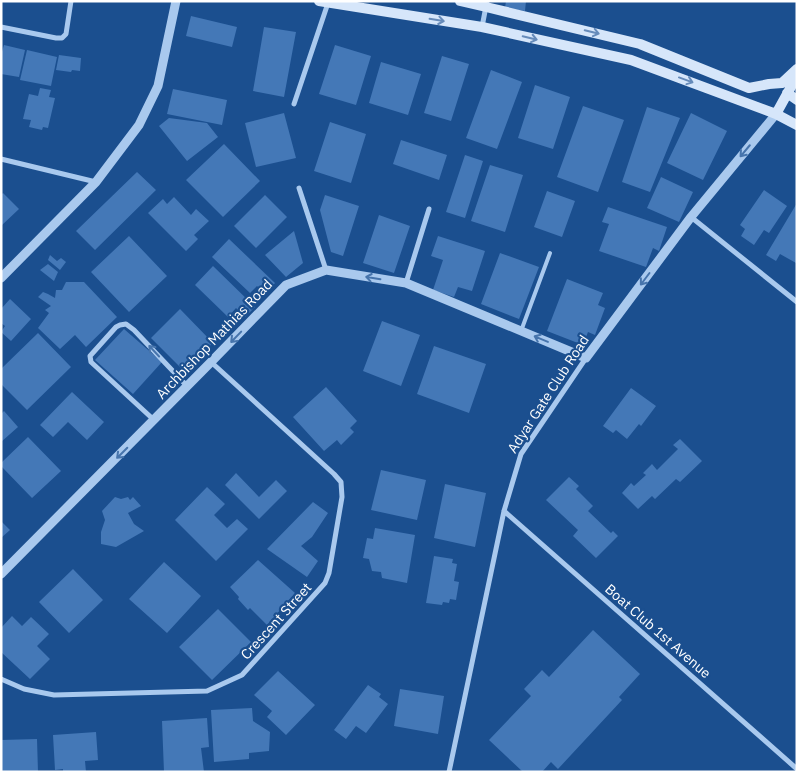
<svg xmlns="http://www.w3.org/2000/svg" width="798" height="773" viewBox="0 0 798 773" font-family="'IBM Plex Sans',sans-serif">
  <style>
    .building { fill: #4478b7 }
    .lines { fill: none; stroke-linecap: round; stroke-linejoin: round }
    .service { stroke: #a9c9ee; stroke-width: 4 }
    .minor { stroke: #a9c9ee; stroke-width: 5 }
    .tertiary { stroke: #a9c9ee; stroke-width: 9 }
    .secondary { stroke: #d6e6fa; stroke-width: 10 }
    .oneway { stroke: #668bba }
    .oneway2 { stroke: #4674ac }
    .labels { text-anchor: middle; stroke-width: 4.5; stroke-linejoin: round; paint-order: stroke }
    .street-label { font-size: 14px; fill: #fff; stroke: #1b4f8f }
  </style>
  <rect width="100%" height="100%" fill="#1b4f8f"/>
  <path class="building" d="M506,1H526L525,11L505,8Z
    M191,16L237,27L232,47L186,36Z
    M264,27L296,32L284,97L253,91Z
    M4,45L25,50L19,77L1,74V55Z
    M335,45L371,56L356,105L319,94Z
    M27,50L57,57L51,86L20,80Z
    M59,55L81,58L80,71L72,70L71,72L56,70Z
    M442,56L469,64L451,121L424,113Z
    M381,62L421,74L408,115L369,103Z
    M491,70L522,82L497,149L466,138Z
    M535,85L570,97L553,149L518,138Z
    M40,88L51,90L49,97L55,98L48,128L43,127L42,130L29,127L31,120L23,119L29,94L38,96Z
    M173,89L227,100L222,125L167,114Z
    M583,106L624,120L598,192L557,177Z
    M647,107L680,118L650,192L622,182Z
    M284,113L296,158L256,167L245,123Z
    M691,113L727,131L703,180L667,163Z
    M169,118L207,123L218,137L187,161L159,126Z
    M330,122L366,134L351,183L314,171Z
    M401,140L447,155L439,180L393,164Z
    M224,144L260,181L223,217L186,180Z
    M465,155L483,161L465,218L446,212Z
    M490,165L523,175L505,232L471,221Z
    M137,172L156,190L95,250L76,231Z
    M661,177L693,192L679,222L647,208Z
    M764,190L787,206L769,233L764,230L754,245L741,236L745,229L740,225Z
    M547,191L575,201L562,237L534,227Z
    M3,193L19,209L1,226V195Z
    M265,195L287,217L256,248L234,226Z
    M325,195L359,206L343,256L331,252L320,210Z
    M174,197L191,215L196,209L209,221L194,235L198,239L186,251L148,213L163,199L167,204Z
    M797,203V262L796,263L780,254L776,261L766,255Z
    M608,207L667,227L659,251L653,248L646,267L599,251L609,224L602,222Z
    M379,215L410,226L394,273L363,263Z
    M294,231L303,263L286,277L265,255Z
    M129,236L167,276L129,312L91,272Z
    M438,236L485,251L472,291L458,287L454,297L433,290L443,260L431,256Z
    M229,239L275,283L265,294L257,286L250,293L212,257Z
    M500,253L539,267L519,319L481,304Z
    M50,255L57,261L61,258L66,262L60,270L48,260Z
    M48,264L58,272L54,281L40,270Z
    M213,266L255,307L245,317L236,308L228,317L195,285Z
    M567,279L603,293L598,305L605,308L595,335L588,332L583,345L547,331Z
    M66,282H84L117,317L86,347L75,335L60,349L38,328L49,313L45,310L51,306L38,297L43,292L48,294L55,298L56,290H62Z
    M10,299L31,319L11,341L1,332L5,326L1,323V309Z
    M180,309L213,343L184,371L151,338Z
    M382,321L420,335L401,386L363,371Z
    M124,329L162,362L133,394L95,360Z
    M38,333L71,367L27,410L1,384V369Z
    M434,346L486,364L469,413L417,394Z
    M326,387L357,421L350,428L354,432L341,445L337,440L324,451L293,417Z
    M631,388L656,406L641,426L639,424L627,439L616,430L613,433L603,426Z
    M72,392L104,422L87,440L68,422L53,437L40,425Z
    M4,411L18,427L1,442V414Z
    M28,437L61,471L32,498L1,466V463Z
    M680,439L702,461L680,482L676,479L655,499L652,496L638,509L622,493L631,483L634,486L646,475L643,473L652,464L657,470L678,449L673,445Z
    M381,470L426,480L417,520L371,510Z
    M236,473L259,497L276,480L287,491L259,519L225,485Z
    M569,477L579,486L576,489L593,506L588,511L611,533L613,531L618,536L596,558L573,536L578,530L546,500Z
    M445,484L486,493L475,547L434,538Z
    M207,487L225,504L214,515L227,528L237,519L248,529L216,561L175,520Z
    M115,497L121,499L128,497L130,500L133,497L141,506L128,513L134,524L144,531L116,547L101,544V532L105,520L102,511Z
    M313,502L328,513L312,537L301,546L318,561L307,577L267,549Z
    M1,521L10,530L1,538Z
    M375,528L415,535L407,583L382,578L381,572L372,571L369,559L363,558L367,538L373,539Z
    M434,556L453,559L452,563L457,564L454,581L459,582L456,600L450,599L449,603L443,602L442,605L426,603Z
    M258,560L295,593L267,625L250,608L248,610L238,599L239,597L230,587Z
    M164,562L201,596L167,633L129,599Z
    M73,569L103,600L69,633L39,602Z
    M218,609L251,642L212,680L179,647Z
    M12,616L22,626L31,617L49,634L37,646L50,659L30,679L1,652V628Z
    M593,630L640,674L619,697L622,700L558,769L551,762L542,772H523L489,740L531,696L524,689L542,670L549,677Z
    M278,671L315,705L286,735L267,717L272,711L254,695Z
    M368,685L381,694L379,697L388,704L366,733L356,726L346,739L334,730Z
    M400,689L444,696L438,734L394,726Z
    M252,708L253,721L270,732L269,751L249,753V759L214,762L211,710Z
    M207,718L209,747L201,748L204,772H164L162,721Z
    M96,732L98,760L85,761L86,772H63V769L55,770L53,735Z
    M37,739L38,772H1V740Z"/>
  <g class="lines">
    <path class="service" d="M521,331L550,253"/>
    <path class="minor" d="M1,27L56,38H62L66,34L71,1
      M482,27L487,1
      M294,104L328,3
      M1,159L96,182
      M299,188L326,270
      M691,217L797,302
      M406,283L429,209
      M154,420L91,362L90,356L116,327L120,325L126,324L134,330L187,386
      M504,511L797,769
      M1,679L24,689L54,695L207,691L242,675L325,583L329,573L342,497L341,482L334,474L211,362
      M449,772L504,511L521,454L586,358"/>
    <path class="tertiary" d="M1,278L96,182L139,125L158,86L176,1
      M1,574L211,362L286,285L326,270L406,283L586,358L691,217L776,114"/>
    <path class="secondary" d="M319,1L482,27L631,60L776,114L797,125
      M460,1L486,7L640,44L749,88L769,84L782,83L797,69
      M787,93L797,100
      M776,114L797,76"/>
  </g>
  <defs><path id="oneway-shaft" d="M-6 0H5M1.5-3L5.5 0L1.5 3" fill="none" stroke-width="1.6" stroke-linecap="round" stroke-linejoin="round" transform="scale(1.25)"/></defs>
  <g class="oneway">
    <use href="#oneway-shaft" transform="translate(437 20) rotate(9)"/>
    <use href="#oneway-shaft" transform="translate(592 32) rotate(14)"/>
    <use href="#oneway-shaft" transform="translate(530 38) rotate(13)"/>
    <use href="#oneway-shaft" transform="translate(686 80) rotate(20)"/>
  </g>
  <g class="oneway2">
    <use href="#oneway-shaft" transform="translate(745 151) rotate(130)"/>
    <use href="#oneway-shaft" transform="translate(373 278) rotate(-171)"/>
    <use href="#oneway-shaft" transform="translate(645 279) rotate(127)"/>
    <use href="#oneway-shaft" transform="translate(236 337) rotate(134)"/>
    <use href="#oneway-shaft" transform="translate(541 339) rotate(-157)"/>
    <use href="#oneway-shaft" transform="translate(154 351) rotate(-133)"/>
    <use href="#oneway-shaft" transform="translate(122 453) rotate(135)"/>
  </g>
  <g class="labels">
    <g class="street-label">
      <text transform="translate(214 339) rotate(-46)" y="5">Archbishop Mathias Road</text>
      <text transform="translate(548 394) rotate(-57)" y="5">Adyar Gate Club Road</text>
      <text transform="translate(276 621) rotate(-48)" y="5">Crescent Street</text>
      <text transform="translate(658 631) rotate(41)" y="5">Boat Club 1st Avenue</text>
    </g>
  </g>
  <rect width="798" height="773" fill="none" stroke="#ffffff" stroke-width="5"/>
</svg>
